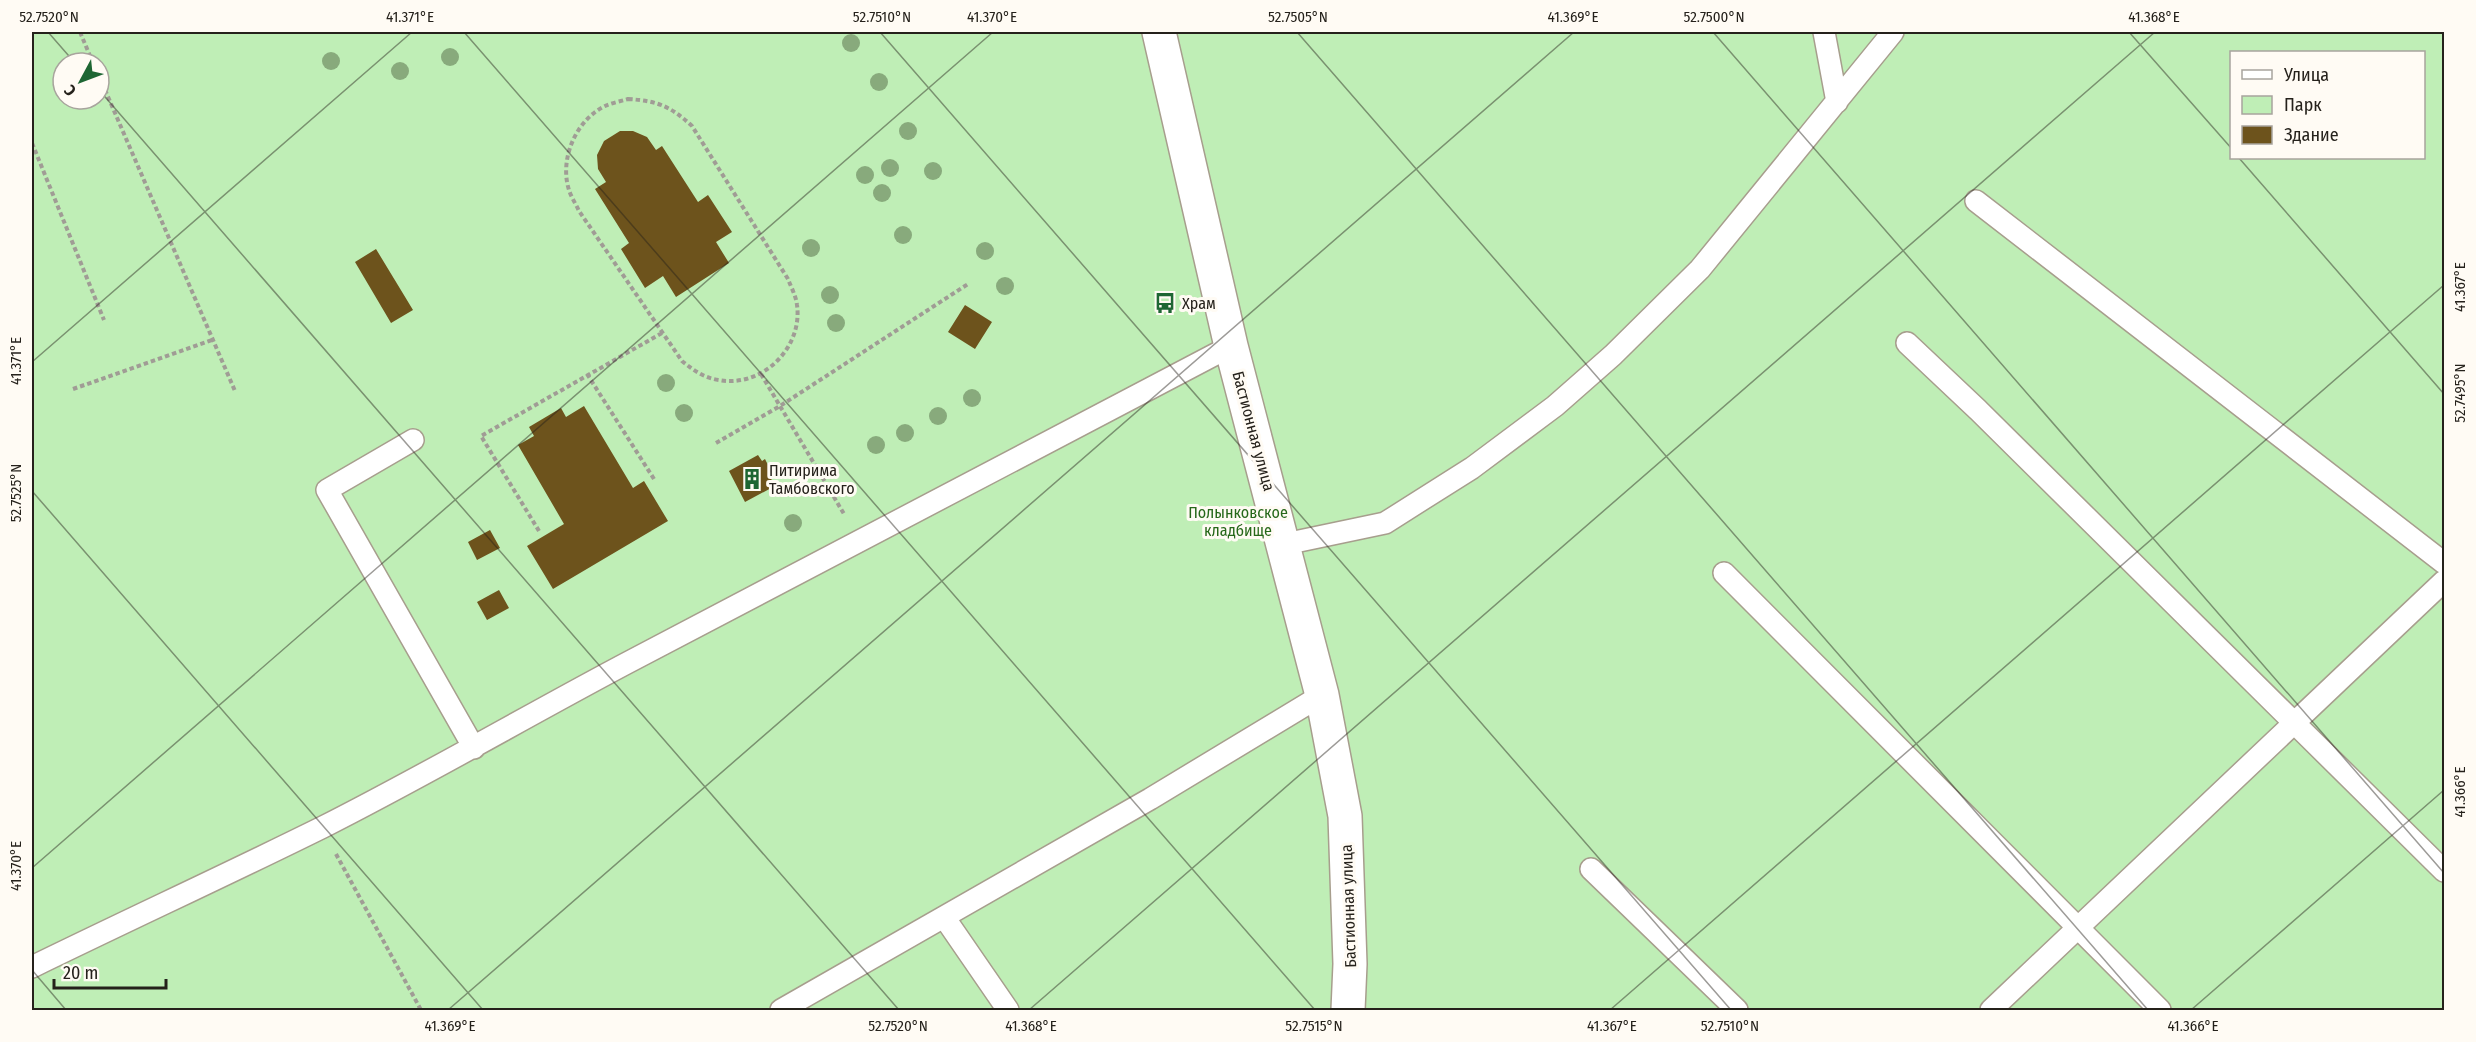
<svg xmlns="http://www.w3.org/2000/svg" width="2476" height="1042" viewBox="0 0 2476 1042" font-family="'Fira Sans Condensed',sans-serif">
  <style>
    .green { fill: #bfeeb6; fill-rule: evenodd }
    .building { fill: #6d531c }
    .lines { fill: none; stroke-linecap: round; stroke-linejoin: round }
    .lane-casing { stroke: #a79e8d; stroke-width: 24 }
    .secondary-casing { stroke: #a79e8d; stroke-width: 36 }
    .path { stroke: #a09c95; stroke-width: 4; stroke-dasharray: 4.5 3; stroke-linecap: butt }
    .lane { stroke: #fff; stroke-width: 21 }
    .secondary { stroke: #fff; stroke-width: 33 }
    .tree { fill: #88aa7c }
    .ticks { fill: none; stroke: #25211b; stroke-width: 1.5; stroke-opacity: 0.45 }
    .labels { text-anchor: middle; stroke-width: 6; stroke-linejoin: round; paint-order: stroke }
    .poi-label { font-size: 16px; fill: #25211b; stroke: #fffbf4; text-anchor: start }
    .street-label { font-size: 16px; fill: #25211b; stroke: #fffbf4 }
    .park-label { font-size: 16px; fill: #27681a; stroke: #fffbf4 }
    .neatline { fill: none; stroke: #25211b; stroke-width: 2 }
    .ticks-label { font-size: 15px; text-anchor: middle; fill: #25211b }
  </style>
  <rect width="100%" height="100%" fill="#fffbf4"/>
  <path class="green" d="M32,32H2444V1010H32ZM2232,52H2424V158H2232ZM63,63H99V99H63Z"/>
  <path class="building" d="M620,131H633L647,137L656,150L662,146L698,202L708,195L732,232L716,242L729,263L676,297L663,276L645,288L621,249L629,243L595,189L606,182L598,169L597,155L604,141Z
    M376,249L413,310L391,323L355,262Z
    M965,305L992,322L975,349L948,332Z
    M584,406L633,488L644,481L668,521L553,589L527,546L564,524L518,445L534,436L529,427L561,408L566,417Z
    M758,455L762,461L765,459L771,471L768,473L775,486L745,502L729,471Z
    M490,530L500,548L477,560L468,542Z
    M499,590L509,608L487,620L477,602Z"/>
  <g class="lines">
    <defs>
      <path id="lane" d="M1824,32L1837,102
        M1976,201L2444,563
        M1907,343L1978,410L2444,871
        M413,440L327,490L474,748
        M1285,544L1385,523L1472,468L1555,406L1613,355L1700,269L1893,32
        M1724,573L2160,1010
        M1591,869L1737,1010
        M944,917L1008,1010
        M32,967C128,920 226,875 323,827C426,775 525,717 627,663L1231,346
        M781,1010L1150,799L1322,695
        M1991,1010L2444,581"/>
      <path id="secondary" d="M1159,32L1231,346L1322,695L1345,816L1350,964L1348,1010"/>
    </defs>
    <use href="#lane" class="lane-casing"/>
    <use href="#secondary" class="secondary-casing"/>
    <path class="path" d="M80,32L93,63
      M99,76L235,391
      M628,99C658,101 670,106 692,126L788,279C791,287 796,296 797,305C803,348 762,388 719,380C704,378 693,370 682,361L579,211C576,204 571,197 569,190C559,159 576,120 605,106C612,103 621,101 628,99Z
      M32,143L104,320
      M587,374L654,479
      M761,374L844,514
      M73,389L212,340
      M716,443L780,406L968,284
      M539,531L481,436L662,333
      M336,854L421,1010"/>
    <use href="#lane" class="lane"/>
    <use href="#secondary" class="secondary"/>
  </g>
  <g class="tree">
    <circle cx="851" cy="43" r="9"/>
    <circle cx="450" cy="57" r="9"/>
    <circle cx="331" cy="61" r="9"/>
    <circle cx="400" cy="71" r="9"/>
    <circle cx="879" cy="82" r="9"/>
    <circle cx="908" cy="131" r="9"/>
    <circle cx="890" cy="168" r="9"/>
    <circle cx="933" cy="171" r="9"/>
    <circle cx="865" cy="175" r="9"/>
    <circle cx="882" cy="193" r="9"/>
    <circle cx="903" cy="235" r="9"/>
    <circle cx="811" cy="248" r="9"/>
    <circle cx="985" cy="251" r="9"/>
    <circle cx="1005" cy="286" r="9"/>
    <circle cx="830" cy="295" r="9"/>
    <circle cx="836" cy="323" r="9"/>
    <circle cx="666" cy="383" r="9"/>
    <circle cx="972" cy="398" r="9"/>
    <circle cx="684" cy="413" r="9"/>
    <circle cx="938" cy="416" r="9"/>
    <circle cx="905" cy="433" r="9"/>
    <circle cx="876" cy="445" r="9"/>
    <circle cx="793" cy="523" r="9"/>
  </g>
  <path class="ticks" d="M48,32L75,63M464,32L1315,1010M880,32L1731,1010M1297,32L2148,1010M1713,32L2444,873M2129,32L2232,149M99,90L899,1010M2239,158L2444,394M32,362L412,32M32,491L483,1010M32,868L993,32M32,970L66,1010M448,1010L1574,32M1029,1010L2155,32M1610,1010L2444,285M2191,1010L2444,790"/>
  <defs>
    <symbol id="bus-bare" viewBox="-9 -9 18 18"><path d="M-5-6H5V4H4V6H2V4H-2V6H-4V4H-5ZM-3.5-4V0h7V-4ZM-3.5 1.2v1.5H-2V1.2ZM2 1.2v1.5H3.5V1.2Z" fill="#1e6633" stroke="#fffbf4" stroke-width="2.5" paint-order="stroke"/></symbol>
    <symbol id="building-bare" viewBox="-9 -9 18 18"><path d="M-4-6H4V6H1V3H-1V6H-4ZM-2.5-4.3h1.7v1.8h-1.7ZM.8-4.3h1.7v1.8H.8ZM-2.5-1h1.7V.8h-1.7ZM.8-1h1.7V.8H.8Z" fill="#1e6633" stroke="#fffbf4" stroke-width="2.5" paint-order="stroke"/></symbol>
  </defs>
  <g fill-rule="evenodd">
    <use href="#bus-bare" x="1150" y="288" width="30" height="30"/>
    <use href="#building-bare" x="737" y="464" width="30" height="30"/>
  </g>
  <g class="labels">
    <g class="poi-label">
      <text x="1182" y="309">Храм</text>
      <text x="769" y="476">Питирима<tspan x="769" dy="18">Тамбовского</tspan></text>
    </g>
    <g class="street-label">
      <text transform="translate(1254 431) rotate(75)" y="6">Бастионная улица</text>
      <text transform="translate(1348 906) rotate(-92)" y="6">Бастионная улица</text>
    </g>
    <g class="park-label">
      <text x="1238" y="518">Полынковское<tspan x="1238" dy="18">кладбище</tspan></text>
    </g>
  </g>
  <rect width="2476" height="1042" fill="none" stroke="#fffbf4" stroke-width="66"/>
  <rect x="2230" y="51" width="195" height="108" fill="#fffbf4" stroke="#a8a49d" stroke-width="1.5"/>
  <rect x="2242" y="70" width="30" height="9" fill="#ffffff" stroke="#a8a49d" stroke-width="1.5"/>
  <text x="2284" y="81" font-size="18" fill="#25211b">Улица</text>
  <rect x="2242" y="96" width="30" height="18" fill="#bfeeb6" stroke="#a8a49d" stroke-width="1.5"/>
  <text x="2284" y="111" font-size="18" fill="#25211b">Парк</text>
  <rect x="2242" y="126" width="30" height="18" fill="#6d531c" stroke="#a8a49d" stroke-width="1.5"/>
  <text x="2284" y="141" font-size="18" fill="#25211b">Здание</text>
  <g transform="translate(81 81) rotate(229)"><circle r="28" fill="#fffbf4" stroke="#a8a49d" stroke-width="1.5"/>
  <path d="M0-4.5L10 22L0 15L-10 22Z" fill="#1e6633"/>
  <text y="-9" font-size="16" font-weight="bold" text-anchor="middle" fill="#25211b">С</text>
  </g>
  <path d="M54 979v9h112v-9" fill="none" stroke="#25211b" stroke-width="3"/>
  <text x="63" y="979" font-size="18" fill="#25211b" stroke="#fffbf4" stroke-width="4.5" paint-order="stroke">20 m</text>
  <rect x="33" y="33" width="2410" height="976" class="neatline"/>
  <g class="ticks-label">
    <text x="49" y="22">52.7520°N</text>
    <text x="410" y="22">41.371°E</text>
    <text x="882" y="22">52.7510°N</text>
    <text x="992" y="22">41.370°E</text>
    <text x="1298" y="22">52.7505°N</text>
    <text x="1573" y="22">41.369°E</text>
    <text x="1714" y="22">52.7500°N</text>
    <text x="2154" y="22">41.368°E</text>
    <text transform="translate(2460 287) rotate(-90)" y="5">41.367°E</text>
    <text transform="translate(16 361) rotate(-90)" y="5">41.371°E</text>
    <text transform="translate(2460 393) rotate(-90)" y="5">52.7495°N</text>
    <text transform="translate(16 493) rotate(-90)" y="5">52.7525°N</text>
    <text transform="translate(2460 792) rotate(-90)" y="5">41.366°E</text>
    <text transform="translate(16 866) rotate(-90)" y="5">41.370°E</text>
    <text x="450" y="1031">41.369°E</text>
    <text x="898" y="1031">52.7520°N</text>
    <text x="1031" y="1031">41.368°E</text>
    <text x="1314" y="1031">52.7515°N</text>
    <text x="1612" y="1031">41.367°E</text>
    <text x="1730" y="1031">52.7510°N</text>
    <text x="2193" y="1031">41.366°E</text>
  </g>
</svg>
